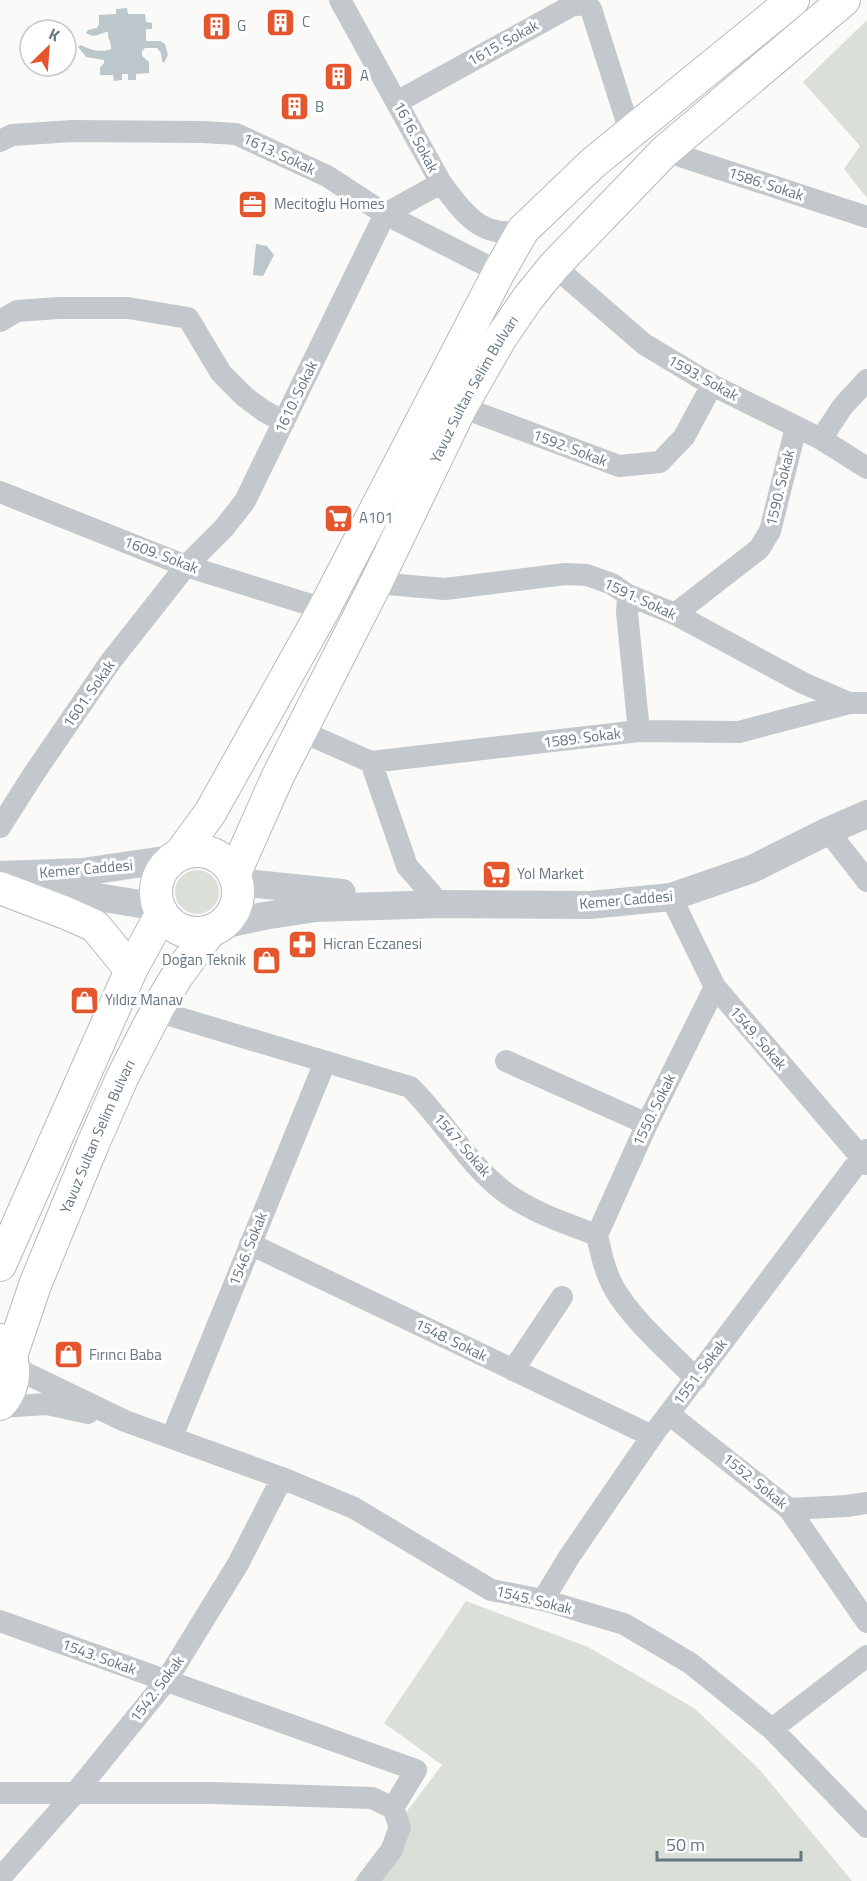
<svg xmlns="http://www.w3.org/2000/svg" width="867" height="1881" viewBox="0 0 867 1881" font-family="'Titillium Web',sans-serif">
  <style>
    .green { fill: #dadfd7 }
    .water { fill: #bbc7cb }
    .lines { fill: none; stroke-linecap: round; stroke-linejoin: round }
    .secondary-casing { stroke: #b3babf; stroke-width: 34 }
    .minor { stroke: #c3c8cc; stroke-width: 22 }
    .tertiary { stroke: #c3c8cc; stroke-width: 28 }
    .secondary { stroke: #fff; stroke-width: 32 }
    .labels { text-anchor: middle; stroke-width: 6; stroke-linejoin: round; paint-order: stroke }
    .poi-label { font-size: 15px; fill: #657683; stroke: #fff; text-anchor: start }
    .street-label { font-size: 15px; fill: #657683; stroke: #fff }
  </style>
  <rect width="100%" height="100%" fill="#fafaf8"/>
  <path class="green" d="M867,20V198L844,169L860,146L803,82Z
    M175 892a22 22 0 1 1 44 0a22 22 0 1 1-44 0Z
    M466,1601L588,1647L694,1708L759,1769L852,1881H354L442,1765L384,1723Z"/>
  <path class="water" d="M127,8L128,14H145L146,22L152,23V29H146V41H160L165,44L168,55L164,63L162,61L161,53L157,48H145L142,51V56L149,62V73L136,74V80H128V74H122V80L114,81L113,75H100V68L104,63V60L86,57L78,47L81,45C90,50 102,53 111,49C112,43 107,38 108,32C99,33 95,39 86,33L88,30L97,28L99,24V15L116,14V9Z
    M256,244L267,246L274,255L263,276L253,275Z"/>
  <g class="lines">
    <defs>
      <g id="secondary">
        <circle cx="197" cy="892" r="41"/>
        <path d="M180,854L210,813L324,609L499,272L523,230L593,163L793,0"/>
        <path id="s1" d="M234,875L278,776L376,583L461,407L500,339L528,298L554,266L665,151L844,0"/>
        <path d="M0,888L66,913L95,926L131,970"/>
        <path d="M0,1265L131,970L162,913"/>
        <path d="M0,1340C18,1358 17,1386 0,1404"/>
        <path id="s2" d="M11,1356L35,1285L93,1144L123,1076L159,1006L177,976L210,931"/>
      </g>
    </defs>
    <use href="#secondary" class="secondary-casing"/>
    <path class="minor" d="M340,0L441,183C463,212 482,241 523,230
      M397,102L571,6L583,4L591,9L630,132
      M0,141L12,135L72,131L203,132L236,134L327,176L385,214L499,272
      M665,151L867,217
      M554,266L644,344L712,385L821,439L867,468
      M0,321L17,311L58,308H128L188,318L221,373L245,397L264,411L284,422
      M461,407L619,466L660,462L684,437L712,385
      M821,439L843,406L867,380
      M0,492L186,566L324,609
      M376,583L445,589L565,574L587,575L612,584L628,595L675,614L803,683L849,703
      M628,595L627,613L639,731
      M675,614L759,549L770,531L796,427
      M301,731L371,762L639,731L739,732L849,703H867
      M371,762L407,866L440,904
      M0,827L33,775L111,661L186,566L224,528L245,501L385,214L441,183
      M828,831L867,881
      M671,897L715,987L867,1164
      M156,1011L410,1087C444,1120 467,1164 506,1193C534,1213 565,1223 597,1235C601,1253 605,1272 614,1288C632,1320 670,1352 696,1379
      M506,1061L647,1124
      M597,1235L647,1124L715,987
      M250,1244L652,1436
      M13,1367L125,1421L282,1478L354,1508L491,1590L543,1600L624,1624L690,1663L772,1729L867,1827
      M513,1370L562,1297
      M0,1407L47,1404L88,1413
      M669,1414L789,1509L867,1622
      M172,1437L325,1062
      M789,1509L847,1506L867,1503
      M543,1600L569,1557L652,1436L867,1150
      M0,1621L416,1770L393,1808
      M772,1729L867,1656
      M0,1793H212L372,1798L393,1808L400,1827L391,1851L368,1881
      M0,1878L76,1792L166,1681L238,1564L282,1478"/>
    <path class="tertiary" d="M0,875L82,872L171,859
      M237,882L342,893
      M29,886L159,907
      M222,925L264,916L316,908L440,904L590,905L671,897L752,869L828,831L867,814"/>
    <use href="#secondary" class="secondary"/>
  </g>
  <defs>
    <symbol id="building-square" viewBox="-11 -11 22 22"><rect x="-9" y="-9" width="18" height="18" rx="4" fill="#e4572e" stroke="#fff"/><path d="M-4-6H4V6H1V3H-1V6H-4ZM-2.5-4.3h1.7v1.8h-1.7ZM.8-4.3h1.7v1.8H.8ZM-2.5-1h1.7V.8h-1.7ZM.8-1h1.7V.8H.8Z" fill="#fff"/></symbol>
    <symbol id="office-square" viewBox="-11 -11 22 22"><rect x="-9" y="-9" width="18" height="18" rx="4" fill="#e4572e" stroke="#fff"/><path d="M-6-3h4V-5.5h4V-3h4V5H-6ZM-1-4.5V-3h2v-1.5ZM-6 0V1H6V0Z" fill="#fff"/></symbol>
    <symbol id="supermarket-square" viewBox="-11 -11 22 22"><rect x="-9" y="-9" width="18" height="18" rx="4" fill="#e4572e" stroke="#fff"/><path d="M-6-5.5h2.5l.6 2H6L4.5 2H-2.5L-4.4-4H-6ZM-1.5 3.2a1.3 1.3 0 1 0 .1 0ZM3 3.2a1.3 1.3 0 1 0 .1 0Z" fill="#fff"/></symbol>
    <symbol id="pharmacy-square" viewBox="-11 -11 22 22"><rect x="-9" y="-9" width="18" height="18" rx="4" fill="#e4572e" stroke="#fff"/><path d="M-2-6h4v4h4v4h-4v4h-4v-4h-4v-4h4Z" fill="#fff"/></symbol>
    <symbol id="shop-square" viewBox="-11 -11 22 22"><rect x="-9" y="-9" width="18" height="18" rx="4" fill="#e4572e" stroke="#fff"/><path d="M-5-2.5h2.3a2.7 3.5 0 0 1 5.4 0H5L5.5 6h-11ZM-1.5-2.5h3a1.5 2.3 0 0 0-3 0Z" fill="#fff"/></symbol>
  </defs>
  <g fill-rule="evenodd">
    <use href="#building-square" x="264" y="6" width="33" height="33"/>
    <use href="#building-square" x="200" y="10" width="33" height="33"/>
    <use href="#building-square" x="322" y="60" width="33" height="33"/>
    <use href="#building-square" x="278" y="90" width="33" height="33"/>
    <use href="#office-square" x="236" y="188" width="33" height="33"/>
    <use href="#supermarket-square" x="322" y="502" width="33" height="33"/>
    <use href="#supermarket-square" x="480" y="858" width="33" height="33"/>
    <use href="#pharmacy-square" x="286" y="928" width="33" height="33"/>
    <use href="#shop-square" x="250" y="944" width="33" height="33"/>
    <use href="#shop-square" x="68" y="984" width="33" height="33"/>
    <use href="#shop-square" x="52" y="1338" width="33" height="33"/>
  </g>
  <g class="labels">
    <g class="poi-label">
      <text x="302" y="27">C</text>
      <text x="237" y="31">G</text>
      <text x="360" y="81">A</text>
      <text x="315" y="112">B</text>
      <text x="274" y="209">Mecitoğlu Homes</text>
      <text x="359" y="523">A101</text>
      <text x="517" y="879">Yol Market</text>
      <text x="323" y="949">Hicran Eczanesi</text>
      <text x="246" y="965" text-anchor="end">Doğan Teknik</text>
      <text x="105" y="1005">Yıldız Manav</text>
      <text x="89" y="1360">Fırıncı Baba</text>
    </g>
    <g class="street-label">
      <text transform="translate(503 43) rotate(-29)" y="5">1615. Sokak</text>
      <text transform="translate(416 137) rotate(62)" y="5">1616. Sokak</text>
      <text transform="translate(279 154) rotate(25)" y="5">1613. Sokak</text>
      <text transform="translate(766 184) rotate(18)" y="5">1586. Sokak</text>
      <text transform="translate(703 378) rotate(29)" y="5">1593. Sokak</text>
      <text dy="5" stroke="none"><textPath href="#s1" startOffset="542">Yavuz Sultan Selim Bulvarı</textPath></text>
      <text transform="translate(296 397) rotate(-64)" y="5">1610. Sokak</text>
      <text transform="translate(570 448) rotate(21)" y="5">1592. Sokak</text>
      <text transform="translate(780 488) rotate(-76)" y="5">1590. Sokak</text>
      <text transform="translate(161 555) rotate(21)" y="5">1609. Sokak</text>
      <text transform="translate(640 599) rotate(25)" y="5">1591. Sokak</text>
      <text transform="translate(89 694) rotate(-55)" y="5">1601. Sokak</text>
      <text transform="translate(582 738) rotate(-7)" y="5">1589. Sokak</text>
      <text transform="translate(86 869) rotate(-5)" y="5">Kemer Caddesi</text>
      <text transform="translate(626 900) rotate(-5)" y="5">Kemer Caddesi</text>
      <text transform="translate(758 1038) rotate(49)" y="5">1549. Sokak</text>
      <text transform="translate(654 1110) rotate(-64)" y="5">1550. Sokak</text>
      <text dy="5" stroke="none"><textPath href="#s2" startOffset="236">Yavuz Sultan Selim Bulvarı</textPath></text>
      <text transform="translate(462 1145) rotate(49)" y="5">1547. Sokak</text>
      <text transform="translate(248 1249) rotate(-68)" y="5">1546. Sokak</text>
      <text transform="translate(451 1340) rotate(26)" y="5">1548. Sokak</text>
      <text transform="translate(700 1372) rotate(-53)" y="5">1551. Sokak</text>
      <text transform="translate(755 1481) rotate(39)" y="5">1552. Sokak</text>
      <text transform="translate(534 1600) rotate(14)" y="5">1545. Sokak</text>
      <text transform="translate(99 1657) rotate(20)" y="5">1543. Sokak</text>
      <text transform="translate(157 1689) rotate(-53)" y="5">1542. Sokak</text>
    </g>
  </g>
  <g transform="translate(48 48) rotate(25)"><circle r="28" fill="#ffffff" stroke="#c1c8cd" stroke-width="1.5"/>
  <path d="M0-4.5L10 22L0 15L-10 22Z" fill="#e4572e"/>
  <text y="-9" font-size="16" font-weight="bold" text-anchor="middle" fill="#657683">K</text>
  </g>
  <path d="M657 1851v9h144v-9" fill="none" stroke="#657683" stroke-width="3"/>
  <text x="666" y="1851" font-size="18" fill="#657683" stroke="#ffffff" stroke-width="4.5" paint-order="stroke">50 m</text>
</svg>
